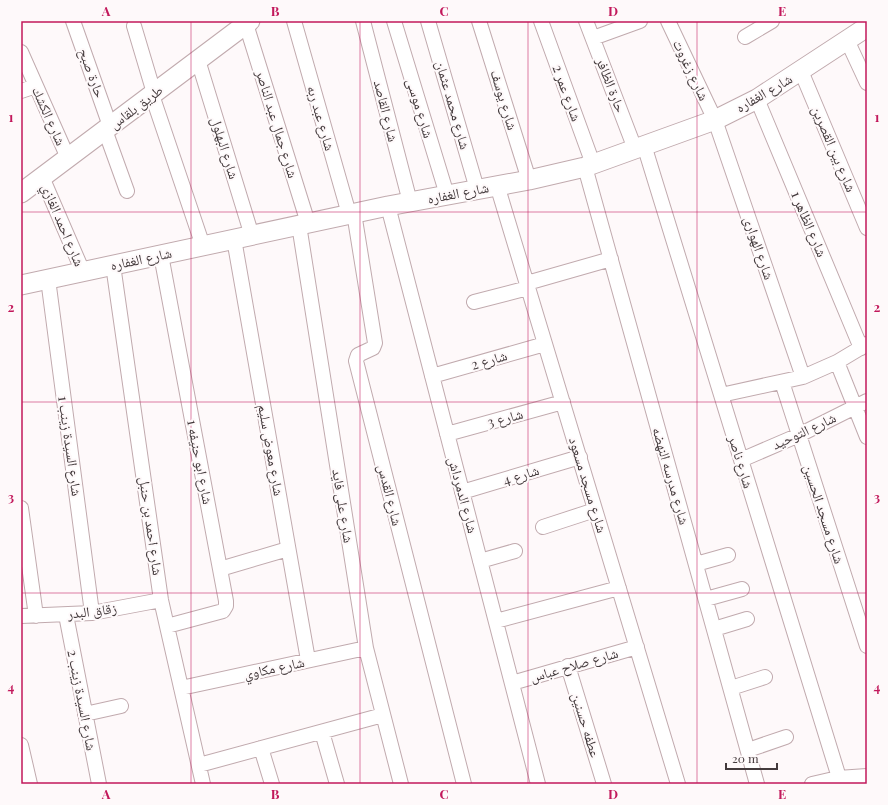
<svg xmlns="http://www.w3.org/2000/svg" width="888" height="805" viewBox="0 0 888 805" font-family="'Playfair Display','Noto Naskh Arabic',serif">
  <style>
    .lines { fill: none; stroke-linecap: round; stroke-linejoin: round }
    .street-casing { stroke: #c1aaae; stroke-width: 16 }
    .secondary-casing { stroke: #c1aaae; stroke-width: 21 }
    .street { stroke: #fff; stroke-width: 14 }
    .secondary { stroke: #fff; stroke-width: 19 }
    .grid { fill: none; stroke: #c2185b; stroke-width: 1; stroke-opacity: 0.55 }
    .labels { text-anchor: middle; stroke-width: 4; stroke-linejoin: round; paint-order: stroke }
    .street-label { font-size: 14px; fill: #433a3c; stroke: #fef9fa }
    .neatline { fill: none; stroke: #c2185b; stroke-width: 1.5 }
    .grid-label { font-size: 13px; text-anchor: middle; font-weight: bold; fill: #c2185b }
  </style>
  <rect width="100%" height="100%" fill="#fef9fa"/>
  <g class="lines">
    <defs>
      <path id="street" d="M73,21L110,126
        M294,21L349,214
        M363,21L410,202
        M394,21L447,195
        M428,21L477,189
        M479,21L529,180
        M541,21L593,164
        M586,21L635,149
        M668,21L715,120L803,377
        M246,24L308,223
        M134,26L154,93
        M745,37L772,21
        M593,38L640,21
        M847,40L867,83
        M21,52L68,158
        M198,60L252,236
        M801,71L867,228
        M21,91L36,86
        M152,95L203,246
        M757,99L861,348
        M105,130L127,191
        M644,145L841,784
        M585,167L757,784
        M42,177L83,272
        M497,185L678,784
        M388,206L538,784
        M354,213L375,343L373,348L358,355L356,361L464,784
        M299,225L366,648L401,784
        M234,239L308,660
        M161,255L226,601V606L223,611L167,626
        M113,265L161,600L203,784
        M48,279L92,613
        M527,283L611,259
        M474,302L528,288
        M837,362L867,437
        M432,376L545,344
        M782,382L867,646
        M721,395L803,377L837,362L867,344
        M447,434L563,402
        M741,460L799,435L867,401
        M462,492L580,457
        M21,508L36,616
        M543,527L595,510
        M480,561L515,551
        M696,564L728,555
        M220,569L288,549
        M706,599L742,589
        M66,615L99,784
        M21,616L92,613L161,600
        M496,621L619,588
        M714,629L747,619
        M568,666L604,784
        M512,683L637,647
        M181,688L366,648
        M731,688L765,677
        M85,714L121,706
        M322,732L337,784
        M21,745L30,784
        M261,748L272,784
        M748,750L786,737
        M199,765L383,715
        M812,784L838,778L867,776"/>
      <path id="secondary" d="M21,193L250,21
        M21,285L388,206L529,180L585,167L715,120L757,99L867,27"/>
    </defs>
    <use href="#street" class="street-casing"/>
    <use href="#secondary" class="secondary-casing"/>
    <use href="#street" class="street"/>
    <use href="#secondary" class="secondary"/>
  </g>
  <path class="grid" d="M191,21V784M360,21V784M528,21V784M697,21V784M21,212H867M21,402H867M21,593H867"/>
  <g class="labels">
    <g class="street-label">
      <text transform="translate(691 70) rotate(65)" y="5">شارع زغروت</text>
      <text transform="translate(92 73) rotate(70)" y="5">حارة صبح</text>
      <text transform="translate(611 85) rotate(69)" y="5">حارة الظافر</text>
      <text transform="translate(567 93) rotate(70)" y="5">شارع عمر 2</text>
      <text transform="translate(764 93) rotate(-30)" y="5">شارع الغفاره</text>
      <text transform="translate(504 100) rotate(73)" y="5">شارع يوسف</text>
      <text transform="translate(453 105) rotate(74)" y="5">شارع محمد عثمان</text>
      <text transform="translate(136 107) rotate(-37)" y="5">طريق بلقاس</text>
      <text transform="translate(420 108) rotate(73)" y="5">شارع موسى</text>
      <text transform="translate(386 111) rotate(76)" y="5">شارع القاصد</text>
      <text transform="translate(49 116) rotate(66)" y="5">شارع الكشك</text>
      <text transform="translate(321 118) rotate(74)" y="5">شارع عبد ربه</text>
      <text transform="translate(277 124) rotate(73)" y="5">شارع جمال عبد الناصر</text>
      <text transform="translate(225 148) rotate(73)" y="5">شارع البهلول</text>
      <text transform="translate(834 149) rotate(67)" y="5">شارع بين القصرين</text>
      <text transform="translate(458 193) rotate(-11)" y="5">شارع الغفاره</text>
      <text transform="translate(809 224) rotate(67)" y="5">شارع الظاهر 1</text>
      <text transform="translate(63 225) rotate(67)" y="5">شارع احمد الغازي</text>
      <text transform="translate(759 248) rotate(71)" y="5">شارع الهوارى</text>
      <text transform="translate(141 259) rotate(-12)" y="5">شارع الغفاره</text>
      <text transform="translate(489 360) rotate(-16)" y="5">شارع 2</text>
      <text transform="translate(505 418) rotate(-15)" y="5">شارع 3</text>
      <text transform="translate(804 431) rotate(-25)" y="5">شارع التوحيد</text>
      <text transform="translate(70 446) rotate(82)" y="5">شارع السيدة زينب 1</text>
      <text transform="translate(271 450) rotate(80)" y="5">شارع معوض سليم</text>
      <text transform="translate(200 462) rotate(79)" y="5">شارع ابو حنيفه 1</text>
      <text transform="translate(741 462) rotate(73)" y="5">شارع ناصر</text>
      <text transform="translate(521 475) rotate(-17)" y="5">شارع 4</text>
      <text transform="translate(671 476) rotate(74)" y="5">شارع مدرسه النهضه</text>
      <text transform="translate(588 485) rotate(73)" y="5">شارع مسجد مسعود</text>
      <text transform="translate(390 495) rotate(76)" y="5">شارع القدس</text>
      <text transform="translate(463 495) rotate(75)" y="5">شارع الدمرداش</text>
      <text transform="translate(343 506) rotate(81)" y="5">شارع على فايد</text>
      <text transform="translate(824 514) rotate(72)" y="5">شارع مسجد الحسين</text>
      <text transform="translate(151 526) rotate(82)" y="5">شارع احمد بن حنبل</text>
      <text transform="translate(92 611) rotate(-7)" y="5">زقاق البدر</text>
      <text transform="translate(574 665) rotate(-16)" y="5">شارع صلاح عباس</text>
      <text transform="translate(274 668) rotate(-12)" y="5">شارع مكاوي</text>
      <text transform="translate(82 700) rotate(79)" y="5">شارع السيدة زينب 2</text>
      <text transform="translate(586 725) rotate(73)" y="5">عطفه حسنين</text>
    </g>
  </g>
  <rect width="888" height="805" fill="none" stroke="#fef9fa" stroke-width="44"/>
  <path d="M726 763v6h51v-6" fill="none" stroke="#433a3c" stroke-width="2"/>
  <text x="732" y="763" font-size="12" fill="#433a3c" stroke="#fef9fa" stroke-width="3" paint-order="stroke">20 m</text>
  <rect x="22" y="22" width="844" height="761" class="neatline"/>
  <g class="grid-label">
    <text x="106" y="16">A</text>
    <text x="275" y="16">B</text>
    <text x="444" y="16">C</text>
    <text x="613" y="16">D</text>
    <text x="782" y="16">E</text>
    <text x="11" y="122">1</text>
    <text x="877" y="122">1</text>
    <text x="11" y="312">2</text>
    <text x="877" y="312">2</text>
    <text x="11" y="502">3</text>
    <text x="877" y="502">3</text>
    <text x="11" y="692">4</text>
    <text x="877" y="692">4</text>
    <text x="106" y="799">A</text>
    <text x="275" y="799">B</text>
    <text x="444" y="799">C</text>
    <text x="613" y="799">D</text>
    <text x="782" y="799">E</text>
  </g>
</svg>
